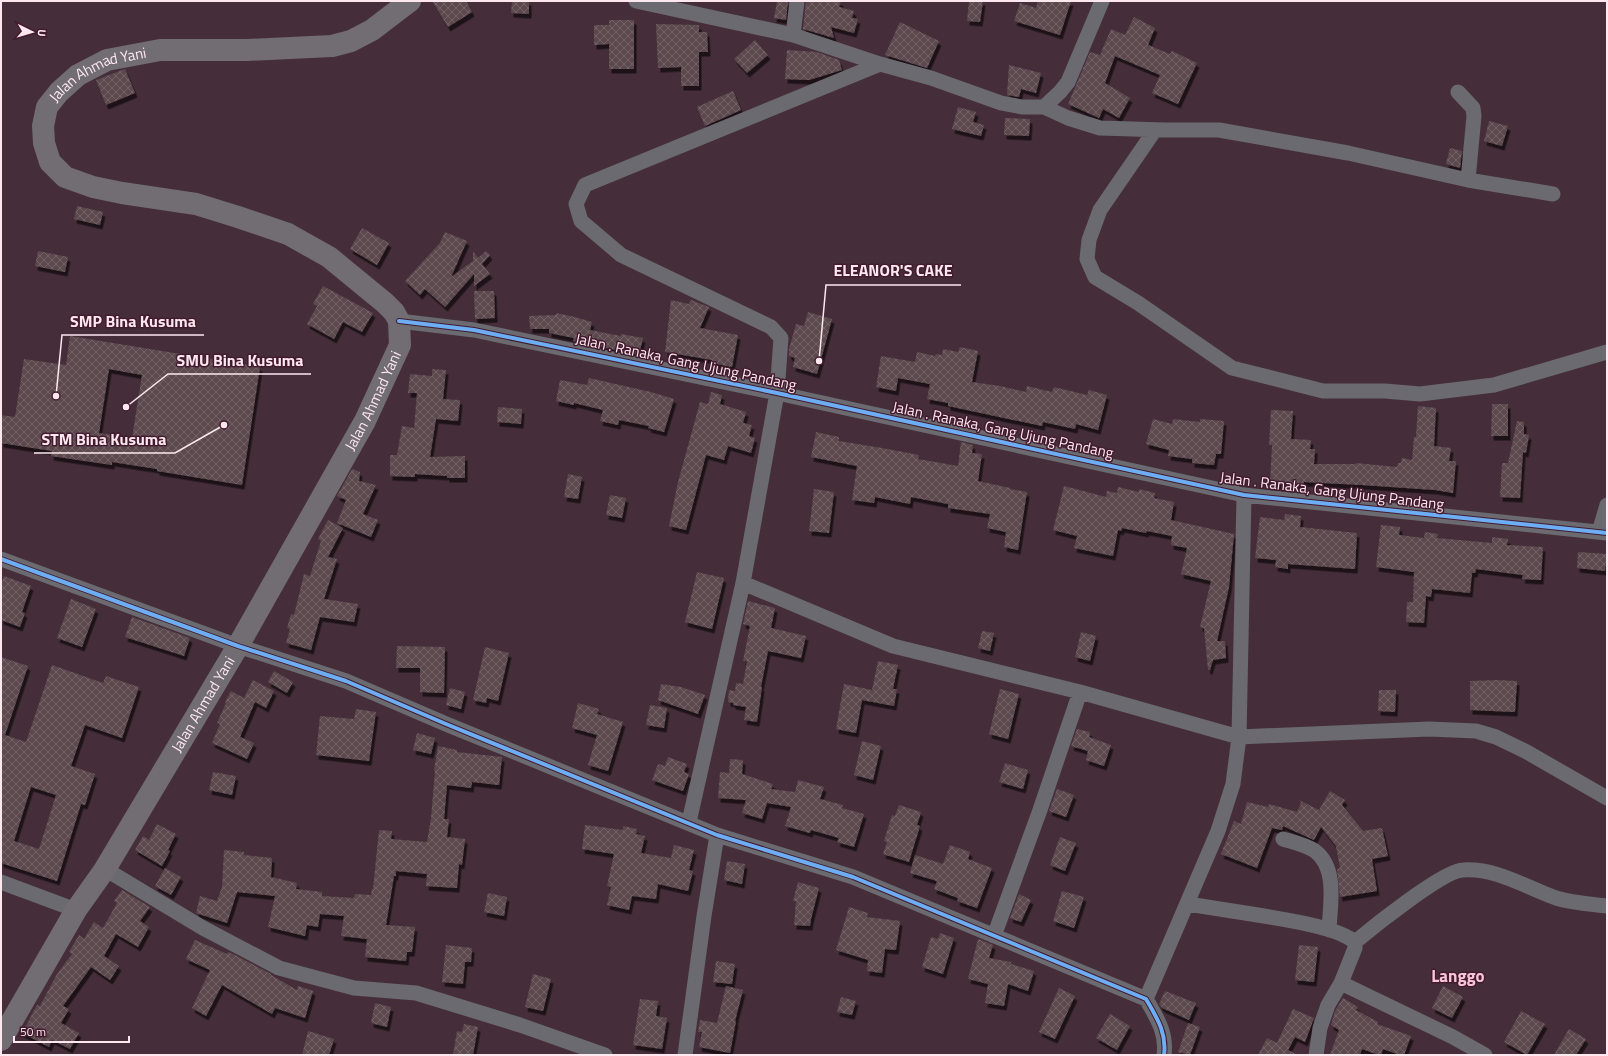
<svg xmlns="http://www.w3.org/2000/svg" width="1608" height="1056" viewBox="0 0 1608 1056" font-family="'Titillium Web',sans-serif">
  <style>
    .building { fill: url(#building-cross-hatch); fill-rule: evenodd; filter: url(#shadow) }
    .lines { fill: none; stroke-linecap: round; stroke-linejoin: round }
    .minor { stroke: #6a6a70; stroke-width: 15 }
    .trunk { stroke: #726c73; stroke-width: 22 }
    .cycleway-casing { stroke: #431b2e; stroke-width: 6 }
    .cycleway { stroke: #6dadf4; stroke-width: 4 }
    .labels { text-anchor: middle; stroke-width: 3; stroke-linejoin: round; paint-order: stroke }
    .street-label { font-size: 15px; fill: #fee8f0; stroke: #431b2e }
    .quarter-label { font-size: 17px; font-weight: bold; fill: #f8c4d9; stroke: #431b2e }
    .leader { fill: none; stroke: #fee8f0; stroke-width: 1.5 }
    .callout-dot { fill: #fee8f0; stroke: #431b2e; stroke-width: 1.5 }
    .callout-label { font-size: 16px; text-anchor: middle; font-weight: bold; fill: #fee8f0; stroke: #431b2e; stroke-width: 3; stroke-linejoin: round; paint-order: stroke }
  </style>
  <defs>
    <pattern id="building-cross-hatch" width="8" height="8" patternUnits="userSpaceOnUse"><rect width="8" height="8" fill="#5b484d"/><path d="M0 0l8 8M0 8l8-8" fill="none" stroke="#746267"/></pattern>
    <filter id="shadow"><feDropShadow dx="2.5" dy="4.5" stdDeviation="0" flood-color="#0009"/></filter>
  </defs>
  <rect width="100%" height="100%" fill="#452e39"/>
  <path class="building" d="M432,1H466L472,12L448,27Z
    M512,1H529V14L511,13Z
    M777,1H788L786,20L774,18Z
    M806,1H841L839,7L854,11L852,18L858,19L854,33L831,27L834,38L803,29Z
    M969,1H983L980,22L967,21Z
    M1038,1H1071L1060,35L1014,21L1020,3L1036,8Z
    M1134,17L1155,28L1148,45L1170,54L1172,51L1197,63L1178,104L1152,93L1160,75L1115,56L1105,83L1130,98L1119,118L1103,109L1099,118L1068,104L1090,52L1100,55L1111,29L1125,35Z
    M609,20H634V69H609V44L594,45V25H609Z
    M900,22L939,41L927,68L885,55Z
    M656,24L699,25V32H707L708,52H699V86H681V67L658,68Z
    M755,40L768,55L747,73L734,59Z
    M787,50L817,52L839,60L842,70L809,80L785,79Z
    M1009,65L1041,73L1036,93L1021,89L1019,97L1007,95Z
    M125,69L135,93L106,105L96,80Z
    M733,91L741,110L705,126L697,107Z
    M958,107L976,112L973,122L984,125L981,136L952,129Z
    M1005,118L1030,119L1029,136L1004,135Z
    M1489,121L1508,126L1502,146L1484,141Z
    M1450,148L1462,151L1460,168L1446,164Z
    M77,206L103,212L100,225L74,219Z
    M362,228L389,243L377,265L350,249Z
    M445,232L467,241L451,277L473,261V251L478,258L486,251L490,255L482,264L490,274L474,286V274L445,307L425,289L420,295L405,281L440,243Z
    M38,251L68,257L65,272L35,266Z
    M323,286L373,313L362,332L343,322L334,339L307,324L317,306L313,304Z
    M474,291H494L495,318L475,319Z
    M671,300L689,304L691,300L709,307L700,328L738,335L732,367L712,363V360L665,352Z
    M808,312L832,319L817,374L793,367L795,358L789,356V349L796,324L804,326Z
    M556,313L575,317L592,322L590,330L621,336V334L643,338L639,355L573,341L574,338L549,333V329H530L529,316L556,315Z
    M70,336L260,367L242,485L157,471V469L112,462V465L51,456L52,451L1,443V415L15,417L24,359L66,365ZM109,369L142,375L132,438L99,433Z
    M960,347L978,351L972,382L1000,386L1026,392L1027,386L1052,392L1054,387L1087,395L1089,390L1107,395L1098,430L1076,424L1075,429L1043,422L1042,426L948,406V403L927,399L930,384L898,378L896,391L876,387L881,356L915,362L917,352L935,356L936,354L942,355L943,349L958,352Z
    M432,369L446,370L443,399L460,400L458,421L436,419L430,457L465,456V478H447V476L415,474V477L390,476V455H397L402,426L414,428L417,393H408L410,374L432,376Z
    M589,378L651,392L674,399L664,432L648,428L649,426L619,420L618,425L600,421L603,410L574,403V405L556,401L560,380L587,385Z
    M711,392L722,395L720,404L746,412L743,423L752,425L749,436L755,438L751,453L728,446L724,460L706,455L686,530L669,526L678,482L700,402L708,404Z
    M1492,404H1508V436H1491Z
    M1418,406L1436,408L1434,446L1451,448L1449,461H1456L1453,493L1435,490L1362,485L1304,482V486L1270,484L1272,445H1269L1271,410L1293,411L1291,439L1311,440L1310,449H1315L1314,464H1356V463L1397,467L1398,463H1401L1402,458L1412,460L1414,437H1416Z
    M498,407L522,409L521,424L497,422Z
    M1153,419L1172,424L1173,419L1200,422V419L1224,421L1221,454H1216L1214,465L1192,463V459L1168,456L1169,450L1146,444Z
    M1517,421L1524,422V434L1529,435L1526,453L1523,452L1520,498L1500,497L1502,463H1508Z
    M816,432L839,437V441L882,448L919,455L918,459L958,466L961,442L973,445L972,453L982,454L978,481L1010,488V489L1027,492L1018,550L1004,547L1006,532L987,528L990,514L948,508V504L911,497L910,504L875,497L874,503L852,500L857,466L811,457Z
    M352,469L360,472L359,481L376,485L363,514L378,520L371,537L337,523L346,500L337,496Z
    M568,474L582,477L578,499L564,497Z
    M1064,486L1106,497L1107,491L1117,493L1118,487L1139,492V489L1155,493L1154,498L1174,502L1171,520L1234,534L1229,587L1217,641H1225L1226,658L1213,660L1210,670H1208L1204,628L1200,627L1211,581L1181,574L1187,548L1171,545L1172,536L1147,531L1146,533L1122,528L1121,531L1118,530L1113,556L1074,548L1077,536L1053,530Z
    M814,489L834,492L829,533L809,531Z
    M610,495L626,498L622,518L606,515Z
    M1285,514L1301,516L1300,527L1357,533L1355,569L1288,564V569L1275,567L1276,560L1255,558L1260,517L1284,520Z
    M328,520L343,528L328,557L337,559L324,599L358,604L354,622L320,617L311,650L286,643L290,629L287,628L291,614L294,615L304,574L310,576L321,541L318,539Z
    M1381,525L1400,527L1399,535L1424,538L1425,532L1438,534L1437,538L1492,543V537L1508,539L1507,545L1543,547L1541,580L1522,579L1523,575L1476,569L1475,573H1472L1470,593L1432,589L1431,597L1426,596L1424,623L1406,622L1407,602H1413L1414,572L1376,567Z
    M1578,552L1607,554L1605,571L1577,568Z
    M697,572L724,578L712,629L685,622Z
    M4,576L31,586L22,612L25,613L20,627L1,620V585Z
    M71,599L96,609L82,647L57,638Z
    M748,601L775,608L771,628L806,636L801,658L768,651L761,687H762L757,722L744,720L746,707L733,705V703L728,702L729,690L735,691L736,683L743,684L747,661H743L750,626L743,624Z
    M132,617L190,638L184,656L125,637Z
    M982,631L994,633L990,651L978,648Z
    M1081,632L1096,636L1090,661L1075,657Z
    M397,646L445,647L444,693L420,692V668H396Z
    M485,647L509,653L498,701L487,698L486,703L473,700Z
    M1,657L28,666L5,735L26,742L52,665L103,683L106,676L139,687L122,738L85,725L71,766L95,774L85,805L81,804L57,881L1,863ZM31,787L56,795L39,849L14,841Z
    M878,661L898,665L893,689H897L894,706L862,700L856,733L836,729L844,684L872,690Z
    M274,671L293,682L287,693L268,682Z
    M253,680L274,691L266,708L255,702L240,737L254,743L247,759L212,743L220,724L217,723L226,703L225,702L231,691L244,698Z
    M1497,680L1517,681L1515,712L1470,710V681Z
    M661,684L681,687L705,695L698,714L658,700Z
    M450,688L465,692L461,709L446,705Z
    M1000,689L1019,694L1008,739L989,734Z
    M1379,690H1396L1395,712L1378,711Z
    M578,703L599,709L597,714L623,722L608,771L588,765L597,735L572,728Z
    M650,705L667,708L664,728L646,725Z
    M356,709L376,712L369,761L316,755L320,716L354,719Z
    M1077,729L1090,732L1089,737L1111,745L1104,766L1086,760L1088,751L1071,746Z
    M417,733L435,738L431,754L413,750Z
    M862,741L881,746L873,780L854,775Z
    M438,746L457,750V752L502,757L499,785L472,782L471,788L447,785L444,819H449L447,837L465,839L462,865L459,864L457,888L426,886L427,874L396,871V876H394L386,925L415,927L412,952H407L406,961L365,957L367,939L341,936L344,916L320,914L318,927L307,925L305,936L268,927L275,896L237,892L227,923L196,913L200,896L217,901L222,887L224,850L244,852V855L272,858L271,877L297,883L296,889L322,892V896L354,898L355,894L371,895L372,889H373L379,830L392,831L391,839L427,842L431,818L435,771L434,770Z
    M668,757L687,764L684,772L689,774L683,791L652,780L658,764L665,766Z
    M730,759L743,760L742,774L773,784L771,789L795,792L798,780L824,787L820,799L843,805L842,808L864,814L854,847L837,842L839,838L811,830L810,833L785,826L791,807L767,803L762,819L742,813L746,800L718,798L720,772L729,773Z
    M1005,763L1028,770L1023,789L999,782Z
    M213,772L236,776L232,795L209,790Z
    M1057,789L1074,795L1066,817L1049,811Z
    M1330,791L1345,800L1342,805L1363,831L1382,828L1388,856L1372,859L1377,891L1340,897L1337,869L1340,868L1336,846L1321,827L1314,840L1283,826L1282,830L1272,828L1257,868L1221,854L1234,821L1241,824L1247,802L1268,807L1269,804L1297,812L1301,803L1299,800L1319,810Z
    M899,805L921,812L917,825L920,826L909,862L883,854L887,842L884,841L892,815L895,816Z
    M157,824L176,834L168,850L170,851L162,866L135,850L143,836L149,840Z
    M585,825L623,830V826L637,829L636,834L645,836L641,853L671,858L674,845L694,850L689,870L693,871L688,891L658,884L656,899L632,896L629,910L607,905L611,887L607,886L614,854L582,849Z
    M1060,837L1076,843L1065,871L1050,865Z
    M950,845L970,852L968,859L992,868L977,908L957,901L958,898L934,889L937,881L910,873L915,855L943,864Z
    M727,861L745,864L742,884L724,880Z
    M165,868L181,877L171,895L155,886Z
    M798,882L819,888L811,919L810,926L794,925L796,901H793Z
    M122,890L150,907L140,921L149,927L138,947L116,934L104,956L119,966L110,980L91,967L63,1006L69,1009L61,1023L79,1033L70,1049L52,1040L49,1047L22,1033L37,1005L40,1006L57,974L72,954L69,952L79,935L84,939L94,922L103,928L117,903L114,901Z
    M1062,891L1084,897L1074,928L1053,921Z
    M488,893L507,897L504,916L484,912Z
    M1019,894L1031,900L1021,922L1010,918Z
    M849,907L868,913L867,917L900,921L896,950L885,949L882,973L867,971L868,960L836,950Z
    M940,933L954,938L943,974L922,967L931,937L938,939Z
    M978,939L993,945L989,958L1011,962V964L1034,971L1028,991L1008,984L1004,1006L985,1003L988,984L968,979Z
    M195,940L227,954L228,952L233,954L271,974V975L297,990L298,986L313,991L305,1018L275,1008L272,1014L222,985L206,1016L192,1008L210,970L186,959Z
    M446,945L472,948L471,962H465L463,984L442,982Z
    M1299,945L1318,947L1314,982L1295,980Z
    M716,961L735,964L732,984L713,982Z
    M533,974L551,979L543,1011L525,1007Z
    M726,986L743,990L735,1021H736L730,1053L699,1047L702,1032H698L700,1020L717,1023Z
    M1443,986L1463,997L1452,1018L1432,1008Z
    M1059,988L1075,996L1055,1039L1039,1032Z
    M1165,991L1196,1003L1189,1020L1162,1008L1159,1004Z
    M841,997L856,1001L852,1015L837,1012Z
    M1343,998L1358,1007L1356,1010L1378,1022L1377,1024L1411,1036L1404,1055H1400L1383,1049L1381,1055H1379L1362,1049L1360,1055H1330L1339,1030L1331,1025L1335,1011Z
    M640,999L658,1001L656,1016L667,1018L662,1049L633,1045Z
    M375,1003L391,1007L387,1027L371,1023Z
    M1293,1009L1314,1018L1305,1042L1295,1037L1288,1050L1298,1055H1258L1267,1038L1277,1043Z
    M1521,1011L1545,1024L1527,1055L1504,1042Z
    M1110,1014L1130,1026L1117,1050L1096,1038Z
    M1188,1023L1200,1027L1190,1055L1178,1052Z
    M464,1024L478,1027L473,1055H453L457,1031L462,1032Z
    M1569,1029L1586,1039L1576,1055H1554Z
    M308,1031L334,1039L329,1055H302Z"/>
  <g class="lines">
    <path class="minor" d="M636,1L793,35L880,64L931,78L1001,103L1022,107H1044L1060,92L1068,82L1102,1
      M793,35L797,1
      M1458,92L1473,108L1474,116L1468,180
      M1044,107L1068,118L1100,128L1165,130H1219L1348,153L1468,180L1553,194
      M1155,130L1100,210L1089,240L1087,259L1095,277L1138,303L1232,368L1323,391H1385L1420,394L1494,385L1607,352
      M399,321L474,330L777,393L1244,495L1607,533
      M1599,532L1607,505
      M1,559L238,646L346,681L446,724L717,835L853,877L1146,999C1157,1018 1167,1033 1164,1055
      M743,583L893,646L1080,692L1239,737L1429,729L1476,731L1496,737L1525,751L1607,798
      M689,822L743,583L777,393L781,338L771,327L621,255L581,221L576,204L585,185L880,64
      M1283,839C1293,842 1306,845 1315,851C1338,868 1330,906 1329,930
      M105,869L203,928L279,968L354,988L416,993L520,1025L605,1055
      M1,882L76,910
      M1188,904C1213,908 1238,912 1264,916C1287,920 1337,927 1355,942V948L1341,983L1328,1005L1320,1028L1316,1055
      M994,936L1040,810L1080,692
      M1355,942C1373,927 1444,870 1463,870C1497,868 1525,887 1556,898C1572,903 1591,904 1607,906
      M1341,983L1453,1037L1485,1055
      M1146,999L1218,831L1233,784L1239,737L1244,495
      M685,1055L704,916L717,835"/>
    <path class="trunk" id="s1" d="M1,1040L76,910L105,869L238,646L365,421L400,345L399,321L394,312L385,303L329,257L288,234L238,217L196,204L122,193L93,187L65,177L50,162L44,143L43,126L47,107L59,92L78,75L107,60L160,50H247L332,46L351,41L372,30L410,1"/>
    <defs>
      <path id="cycleway" d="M399,321L474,330L777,393L1244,495L1607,533
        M1,559L238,646L346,681L446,724L717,835L853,877L1146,999C1157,1018 1167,1033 1164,1055"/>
    </defs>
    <use href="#cycleway" class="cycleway-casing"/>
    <use href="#cycleway" class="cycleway"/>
  </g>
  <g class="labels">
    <g class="street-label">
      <text dy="5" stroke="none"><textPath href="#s1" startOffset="1340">Jalan Ahmad Yani</textPath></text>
      <text transform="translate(686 362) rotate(12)" y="5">Jalan . Ranaka, Gang Ujung Pandang</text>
      <text dy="5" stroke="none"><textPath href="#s1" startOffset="740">Jalan Ahmad Yani</textPath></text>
      <text transform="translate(1003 430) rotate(12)" y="5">Jalan . Ranaka, Gang Ujung Pandang</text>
      <text transform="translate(1332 491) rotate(7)" y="5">Jalan . Ranaka, Gang Ujung Pandang</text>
      <text dy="5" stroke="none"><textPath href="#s1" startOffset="392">Jalan Ahmad Yani</textPath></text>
    </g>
    <g class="quarter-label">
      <text x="1458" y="982">Langgo</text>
    </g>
  </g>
  <path class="leader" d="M819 361L826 285H961M56 396L62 335H204M126 407L168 374H311M224 425L175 453H34"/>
  <g class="callout-dot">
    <circle cx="819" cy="361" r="4"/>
    <circle cx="56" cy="396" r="4"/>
    <circle cx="126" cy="407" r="4"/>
    <circle cx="224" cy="425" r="4"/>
  </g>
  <g class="callout-label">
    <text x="893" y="276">ELEANOR'S CAKE</text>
    <text x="133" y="327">SMP Bina Kusuma</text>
    <text x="240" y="366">SMU Bina Kusuma</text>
    <text x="104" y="445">STM Bina Kusuma</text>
  </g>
  <rect width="1608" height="1056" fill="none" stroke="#fee8f0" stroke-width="4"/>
  <g transform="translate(32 32) rotate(95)" stroke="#431b2e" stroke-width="3" paint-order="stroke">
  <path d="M0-3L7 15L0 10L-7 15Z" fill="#fee8f0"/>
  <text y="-6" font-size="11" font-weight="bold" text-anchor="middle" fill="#fee8f0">U</text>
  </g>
  <path d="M14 1036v6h115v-6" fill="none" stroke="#fee8f0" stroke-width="2"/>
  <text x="20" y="1036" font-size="12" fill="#fee8f0" stroke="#431b2e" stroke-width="3" paint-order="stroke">50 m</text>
</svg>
